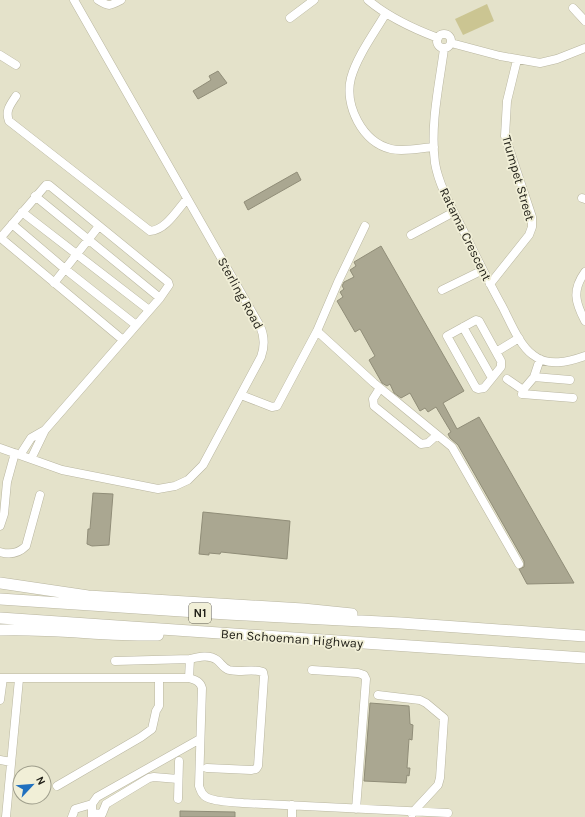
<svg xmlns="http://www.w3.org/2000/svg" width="585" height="817" viewBox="0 0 585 817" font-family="Karla,sans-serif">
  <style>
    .green { fill: #cbc592 }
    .building { fill: #aaa791; stroke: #908d78 }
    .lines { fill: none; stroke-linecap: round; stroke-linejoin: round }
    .minor-casing { stroke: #b9b6a0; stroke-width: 9 }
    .highway-casing { stroke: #b9b6a0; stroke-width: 12 }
    .minor { stroke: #fff; stroke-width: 8 }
    .highway { stroke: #fff; stroke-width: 11 }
    .labels { text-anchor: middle; stroke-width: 3.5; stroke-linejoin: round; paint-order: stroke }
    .shield { fill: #f1efd7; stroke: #605f52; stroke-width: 1 }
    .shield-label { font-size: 12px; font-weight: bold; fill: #222119 }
    .street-label { font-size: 13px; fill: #222119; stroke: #f1efd7 }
  </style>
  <rect width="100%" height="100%" fill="#e4e2ca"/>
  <path class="green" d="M487,4L494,21L463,35L455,19Z"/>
  <path class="building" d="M218,71L227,83L198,99L193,91L211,80L209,76Z
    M297,172L301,180L248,210L244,202Z
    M381,246L464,391L443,403L457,429L479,417L574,583L527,584L519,569L524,567V561L458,445L450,438L448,434L451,432L436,407L428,412L425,408L420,411L410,393L401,398L394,393L390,384L387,386L382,383L369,360L375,356L360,329L355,332L337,301L343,297L340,292L344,289L342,286L344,282L354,277L350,270L356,266L354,262Z
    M93,493L113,494L109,545L92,546L87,544L88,529H90Z
    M203,512L290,521L287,559L221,552L220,554L209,553V555L199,554Z
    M370,703L409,706L410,724L413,725L412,740L409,739L407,768H410L409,776L407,775L406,783L364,781Z
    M180,811L235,812V817H180Z"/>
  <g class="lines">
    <defs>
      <path id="minor" d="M98,0C109,7 110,6 121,0
        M368,0C388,17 414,29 438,38
        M573,8L585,21
        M386,13C375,32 357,56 351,78C344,105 362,142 391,149C404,152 421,148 434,147
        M290,18L314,0
        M437 41a7 7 0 1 1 14 0a7 7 0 1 1-14 0Z
        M451,43L500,56L540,63L557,59L585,48
        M444,49C439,86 430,125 435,163C439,186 452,208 462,228C475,254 488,281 502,306C510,321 519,345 533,355C548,367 568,362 585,356
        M0,55L16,65
        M16,96C10,105 5,111 9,121L150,231C166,230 177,210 187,199
        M35,196L160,298
        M582,198L585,199
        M22,212L149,310
        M12,224L65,269L136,325
        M411,235L454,212
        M585,272C572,290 575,302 585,321
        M54,283L99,226
        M490,284L529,235L532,227V217L505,136L507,101L517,60
        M442,290L483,270
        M476,320L479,321L501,361V367L484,388L478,389L476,388L447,336Z
        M463,327L492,378
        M317,331L338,282L365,226
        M496,352L519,338
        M540,359L534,377L523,390L522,394L573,398
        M534,377L570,380
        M507,379L523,390
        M380,388L373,399L374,406L421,444L428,443L437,435
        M241,395L272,407L277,406L317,331L374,383L452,447L519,564
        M0,448L62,470L158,489L175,486L188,480L203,465L261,357C265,346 265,337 260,326L74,0
        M20,455L31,438L45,430L160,298L169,285L168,282L49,185H46L3,235L2,239L123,340
        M31,459L45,430
        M0,526L4,514L7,482L15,453
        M0,552C10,555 19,553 26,546L40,495
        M115,661L190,659C198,657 209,654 217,660C221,663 223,668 229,670C240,673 252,668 263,672L264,677L258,766L256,769L251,770L207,768
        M312,670L358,673L364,675L366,679L356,809
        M0,678H189C195,680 200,681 202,688L199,786C201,791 201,794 206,797C214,802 234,802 243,803L448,813
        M189,678L190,659
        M378,695L420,700L426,703L444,718L440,778L438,785L413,812L412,814
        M0,700L3,678
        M0,760L11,762
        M57,786L141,737L152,729L156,711L159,706V678
        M178,799L179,761
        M292,805V817
        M92,813L102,814L106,804L149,778L154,777L178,779
        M6,817L19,679
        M72,817L75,809L92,804
        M92,817V804L97,797L200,739"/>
      <path id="highway" d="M0,583L88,596L303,609L352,614
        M0,599L227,614L401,623L585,636
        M0,618L585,658
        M0,630C53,628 106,636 158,635"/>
    </defs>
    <use href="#minor" class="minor-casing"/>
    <use href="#highway" class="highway-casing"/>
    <use href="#minor" class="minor"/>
    <use href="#highway" class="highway"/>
  </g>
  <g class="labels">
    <rect class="shield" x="189" y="603" width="22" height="20" rx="3"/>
    <g class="shield-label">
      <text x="200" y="617">N1</text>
    </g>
    <g class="street-label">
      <text transform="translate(519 178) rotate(74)" y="5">Trumpet Street</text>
      <text transform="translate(466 234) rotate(64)" y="5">Ratama Crescent</text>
      <text transform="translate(241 293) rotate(61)" y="5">Sterling Road</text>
      <text transform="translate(292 638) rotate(4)" y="5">Ben Schoeman Highway</text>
    </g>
  </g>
  <g transform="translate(32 785) rotate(64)"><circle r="19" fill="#f1efd7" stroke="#9e9d8b"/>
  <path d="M0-3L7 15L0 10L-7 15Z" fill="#2070bf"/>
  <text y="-6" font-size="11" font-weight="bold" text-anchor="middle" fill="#222119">N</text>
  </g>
</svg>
